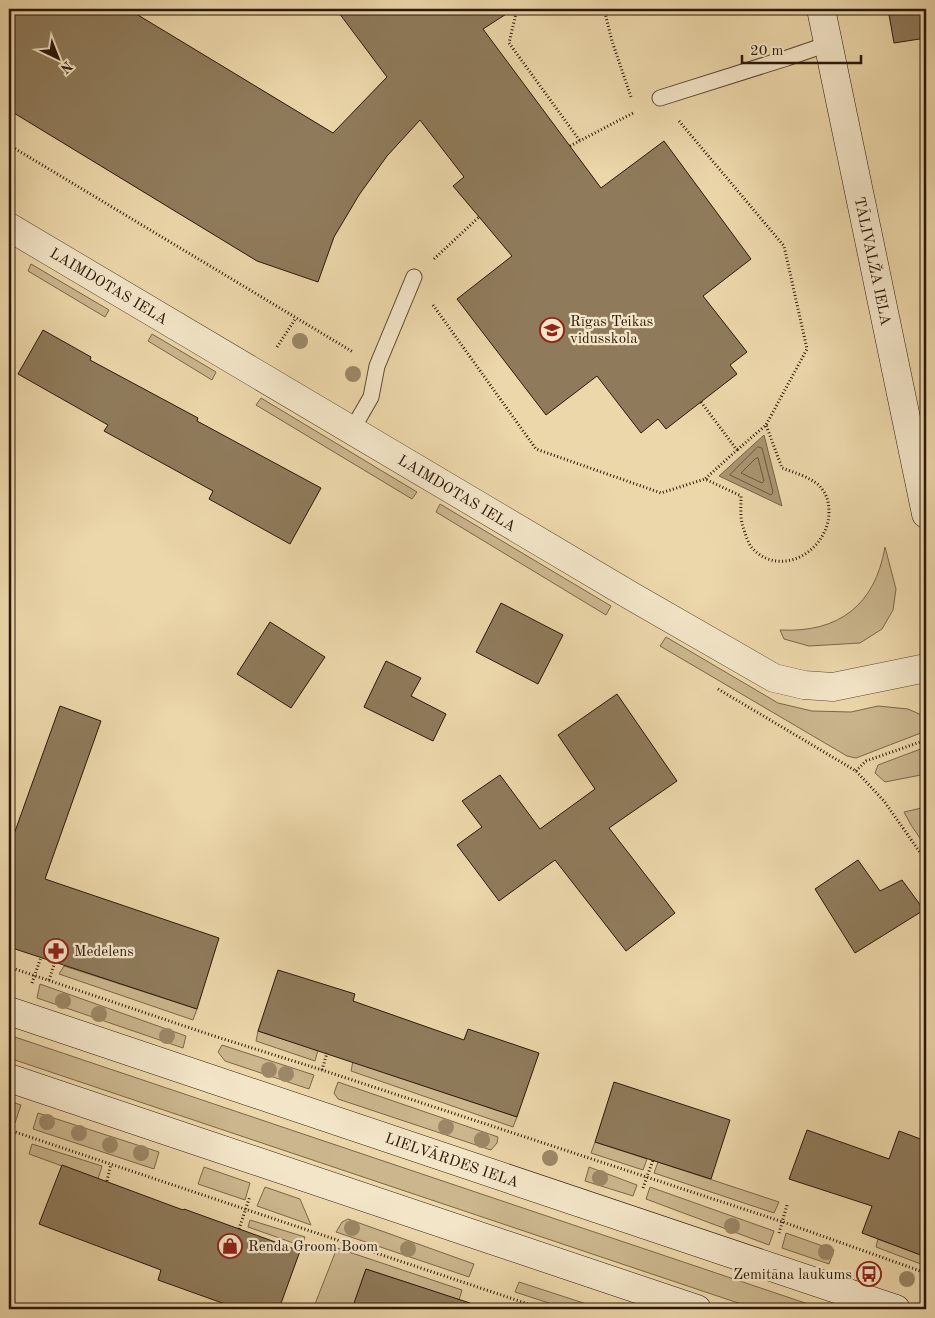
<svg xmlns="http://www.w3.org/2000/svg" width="935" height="1318" viewBox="0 0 935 1318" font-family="'Old Standard TT',serif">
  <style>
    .green { fill: #cbb68e; stroke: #7a664a }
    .water { fill: #aa9672; stroke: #776347 }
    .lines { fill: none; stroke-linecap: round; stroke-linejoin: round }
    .shore { stroke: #6a563c; stroke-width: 1 }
    .building { fill: #8f7b5b; stroke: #2a1706 }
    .lane-casing { stroke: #5a472f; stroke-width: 17 }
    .street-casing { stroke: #5a472f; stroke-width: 29 }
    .secondary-casing { stroke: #2a1706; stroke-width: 29 }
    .path { stroke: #2a1706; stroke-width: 3; stroke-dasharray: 1 2.5; stroke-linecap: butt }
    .lane { stroke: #f3e5c8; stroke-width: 15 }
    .street { stroke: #f3e5c8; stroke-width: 28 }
    .secondary { stroke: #f3e5c8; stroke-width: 28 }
    .tree { fill: #9c8866 }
    .labels { text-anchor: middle; stroke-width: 4.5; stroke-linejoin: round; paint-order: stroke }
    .street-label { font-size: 15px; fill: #2a1706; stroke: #f3e5c8 }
    .poi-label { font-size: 15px; fill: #2a1706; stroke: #f3e5c8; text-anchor: start }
  </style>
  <rect width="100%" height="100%" fill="#ecd7aa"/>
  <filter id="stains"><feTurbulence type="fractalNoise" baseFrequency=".004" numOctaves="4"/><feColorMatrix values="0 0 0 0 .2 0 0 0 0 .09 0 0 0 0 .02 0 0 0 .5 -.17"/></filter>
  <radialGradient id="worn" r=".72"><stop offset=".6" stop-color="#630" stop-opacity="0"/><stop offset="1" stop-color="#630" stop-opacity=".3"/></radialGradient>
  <path class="green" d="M31,264L109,310L105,317L28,271Z
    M152,334L216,372L212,380L148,341Z
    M261,398L417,492L412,499L256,405Z
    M440,504L611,606L606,615L436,512Z
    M885,547L896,589L893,610L882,629L860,643L809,646L784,639L780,630C839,633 875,605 885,547Z
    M666,637L778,703L812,711L851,712L878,706L908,709L926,717V731L856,758L847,756L660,646Z
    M926,747V774L885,782L875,773L878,765Z
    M926,807V847L911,825L904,812Z
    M64,966L197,1009L193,1020L59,974Z
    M40,984L186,1036L183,1048L37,998Z
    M258,1031L318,1050L315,1061L256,1041Z
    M9,1035L823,1309H756L9,1058Z
    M222,1045L314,1075L309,1089L225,1061L218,1052Z
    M353,1061L517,1117L513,1127L351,1071Z
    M338,1082L498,1137L497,1143L491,1150L338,1099L334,1093Z
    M9,1101L21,1105L15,1123L9,1121Z
    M38,1113L159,1152L154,1169L33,1129Z
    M595,1142L647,1159L643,1170L591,1153Z
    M32,1144L102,1166L98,1179L29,1154Z
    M658,1162L779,1202L774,1213L654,1173Z
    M204,1167L250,1183L245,1200L198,1184Z
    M589,1167L637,1185L633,1196L585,1181Z
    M265,1187L300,1199L311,1225L257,1206Z
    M650,1187L774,1231L769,1245L646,1199Z
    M348,1219L474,1264L469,1277L336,1232L342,1222Z
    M250,1220L305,1237L302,1246L248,1227Z
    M786,1233L834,1250L829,1264L782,1248Z
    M878,1239L926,1257V1266L876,1247Z
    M337,1248L462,1290L459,1300L366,1269L352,1309H313Z
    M519,1282L602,1309H567L515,1292Z"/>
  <path class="water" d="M764,435L782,506L719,476Z"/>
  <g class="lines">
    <path class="shore" d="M758,447L762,448L773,492L771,495L730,475Z
      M758,458L764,481L762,483L741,473L755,459Z"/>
  </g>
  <path class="building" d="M9,9H128L333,133L387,77L336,9H514L483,29L601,188L664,141L751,259L703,296L747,352L730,365L737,374L666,429L658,419L641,433L597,376L546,415L457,299L512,256L453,186L464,177L420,120L387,156L359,195L334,237L318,282L257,261L9,110Z
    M888,9H926V38L894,43Z
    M43,330L91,357L90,360L198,418L197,421L321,488L290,544L209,499L213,491L104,431L108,425L18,374Z
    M501,603L563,635L538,684L476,652Z
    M270,622L325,657L291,708L237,674Z
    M386,661L421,678L411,696L446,714L433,741L364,707Z
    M617,694L677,781L609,828L675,913L626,951L555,860L499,901L457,845L482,827L462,801L500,775L540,829L595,789L558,735Z
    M60,706L101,721L45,879L219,938L197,1009L9,947V848Z
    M858,860L880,891L902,880L924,910L855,953L815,889Z
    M278,970L355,994L353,1001L464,1040L468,1029L539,1053L517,1117L258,1031Z
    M614,1082L730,1120L711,1179L595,1142Z
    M807,1130L889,1159L899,1131L926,1141V1257L862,1233L872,1206L789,1179Z
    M62,1165L183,1210L184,1209L300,1251L279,1309H239L158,1280L161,1270L39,1224Z
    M366,1269L470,1303L469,1309H352Z"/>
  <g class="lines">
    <defs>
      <path id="lane" d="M660,98L787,58L828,44
        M352,430L371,397L377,366L414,277"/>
      <path id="street" d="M9,227L633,597L774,678L804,685L833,687L926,668"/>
      <path id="secondary" d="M821,9L926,514
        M9,1011L896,1309
        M9,1078L697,1309"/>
    </defs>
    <use href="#lane" class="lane-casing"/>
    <use href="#street" class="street-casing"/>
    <use href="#secondary" class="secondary-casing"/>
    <path class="path" d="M517,9L509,43L580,141
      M604,9L612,41L631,97
      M679,121L784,246L807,349L766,425
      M9,145L353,352
      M570,146L635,112
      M434,259L479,217
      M433,305L536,449L661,493L705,479
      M277,347L296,318
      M701,402L737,450L705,479L741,496C741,506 740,518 743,527C745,533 748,543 752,548C781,579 827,551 829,514C829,504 828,497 822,489C816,479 793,472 782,468L766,425L737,450
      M718,689L856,771L884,801L926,861
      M856,771L866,761L926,740
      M9,952L10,947
      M9,967L214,1036L322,1070L783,1222L926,1273
      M49,980L55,962
      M32,983L41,957
      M322,1070L327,1053
      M9,1130L543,1309
      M107,1181L111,1164
      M643,1188L653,1160
      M239,1229L250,1196
      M779,1233L787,1205"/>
    <use href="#lane" class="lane"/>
    <use href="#street" class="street"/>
    <use href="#secondary" class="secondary"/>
  </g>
  <g class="tree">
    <circle cx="300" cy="341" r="8"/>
    <circle cx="353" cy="374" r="8"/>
    <circle cx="63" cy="1001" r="8"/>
    <circle cx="99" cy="1014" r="8"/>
    <circle cx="167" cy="1036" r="8"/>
    <circle cx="269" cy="1070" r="8"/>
    <circle cx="286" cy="1074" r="8"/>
    <circle cx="47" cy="1122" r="8"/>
    <circle cx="446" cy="1127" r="8"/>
    <circle cx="79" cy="1133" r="8"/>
    <circle cx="482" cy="1140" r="8"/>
    <circle cx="110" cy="1145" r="8"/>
    <circle cx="141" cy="1153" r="8"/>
    <circle cx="550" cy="1158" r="8"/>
    <circle cx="600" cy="1178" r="8"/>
    <circle cx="732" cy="1226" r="8"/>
    <circle cx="352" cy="1228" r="8"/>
    <circle cx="408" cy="1249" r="8"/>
    <circle cx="826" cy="1252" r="8"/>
    <circle cx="907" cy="1279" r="8"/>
  </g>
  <defs>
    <symbol id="school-ring" viewBox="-11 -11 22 22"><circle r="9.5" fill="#f3e5c8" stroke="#8f2418" stroke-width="1.5"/><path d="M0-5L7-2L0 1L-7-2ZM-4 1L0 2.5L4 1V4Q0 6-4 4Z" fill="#8f2418"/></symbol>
    <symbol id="pharmacy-ring" viewBox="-11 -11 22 22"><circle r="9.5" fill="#f3e5c8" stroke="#8f2418" stroke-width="1.5"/><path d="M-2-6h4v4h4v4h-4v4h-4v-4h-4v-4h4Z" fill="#8f2418"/></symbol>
    <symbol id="shop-ring" viewBox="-11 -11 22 22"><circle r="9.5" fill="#f3e5c8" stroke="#8f2418" stroke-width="1.5"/><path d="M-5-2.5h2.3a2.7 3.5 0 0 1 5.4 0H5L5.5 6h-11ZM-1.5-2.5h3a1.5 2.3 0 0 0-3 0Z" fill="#8f2418"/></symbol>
    <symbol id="bus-ring" viewBox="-11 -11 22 22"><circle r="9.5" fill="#f3e5c8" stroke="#8f2418" stroke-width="1.5"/><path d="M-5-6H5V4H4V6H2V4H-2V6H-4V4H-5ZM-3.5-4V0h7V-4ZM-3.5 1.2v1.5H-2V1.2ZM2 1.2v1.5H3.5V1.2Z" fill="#8f2418"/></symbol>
  </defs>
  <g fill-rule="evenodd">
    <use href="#school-ring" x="538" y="316" width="28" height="28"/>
    <use href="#pharmacy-ring" x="42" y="937" width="28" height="28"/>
    <use href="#shop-ring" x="216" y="1232" width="28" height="28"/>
    <use href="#bus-ring" x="855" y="1260" width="28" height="28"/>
  </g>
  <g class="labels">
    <g class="street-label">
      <text transform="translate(873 261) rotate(78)" y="5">TĀLIVALŽA IELA</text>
      <text transform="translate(109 286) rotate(31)" y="5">LAIMDOTAS IELA</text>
      <text transform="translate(457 493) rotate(31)" y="5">LAIMDOTAS IELA</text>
      <text transform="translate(452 1160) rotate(19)" y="5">LIELVĀRDES IELA</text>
    </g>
    <g class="poi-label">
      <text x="570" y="326">Rīgas Teikas<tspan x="570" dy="17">vidusskola</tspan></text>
      <text x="74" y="956">Medelens</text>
      <text x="248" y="1251">Renda Groom Boom</text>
      <text x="852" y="1279" text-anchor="end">Zemitāna laukums</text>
    </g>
  </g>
  <rect width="935" height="1318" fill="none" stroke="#ecd7aa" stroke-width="30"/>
  <rect x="10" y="10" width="915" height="1298" fill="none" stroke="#2a1706" stroke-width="2.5"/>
  <rect x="15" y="15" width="905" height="1288" fill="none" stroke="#2a1706"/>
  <g transform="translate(58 58) rotate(137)" stroke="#f3e5c8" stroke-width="4" paint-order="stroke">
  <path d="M0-4L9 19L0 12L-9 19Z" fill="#2a1706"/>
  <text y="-8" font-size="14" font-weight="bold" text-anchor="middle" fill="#2a1706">N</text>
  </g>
  <path d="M742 55v8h119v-8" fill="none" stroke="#2a1706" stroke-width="2.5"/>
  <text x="750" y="55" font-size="15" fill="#2a1706" stroke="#f3e5c8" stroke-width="4" paint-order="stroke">20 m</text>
  <rect width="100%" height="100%" filter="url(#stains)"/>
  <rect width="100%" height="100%" fill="url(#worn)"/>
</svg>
